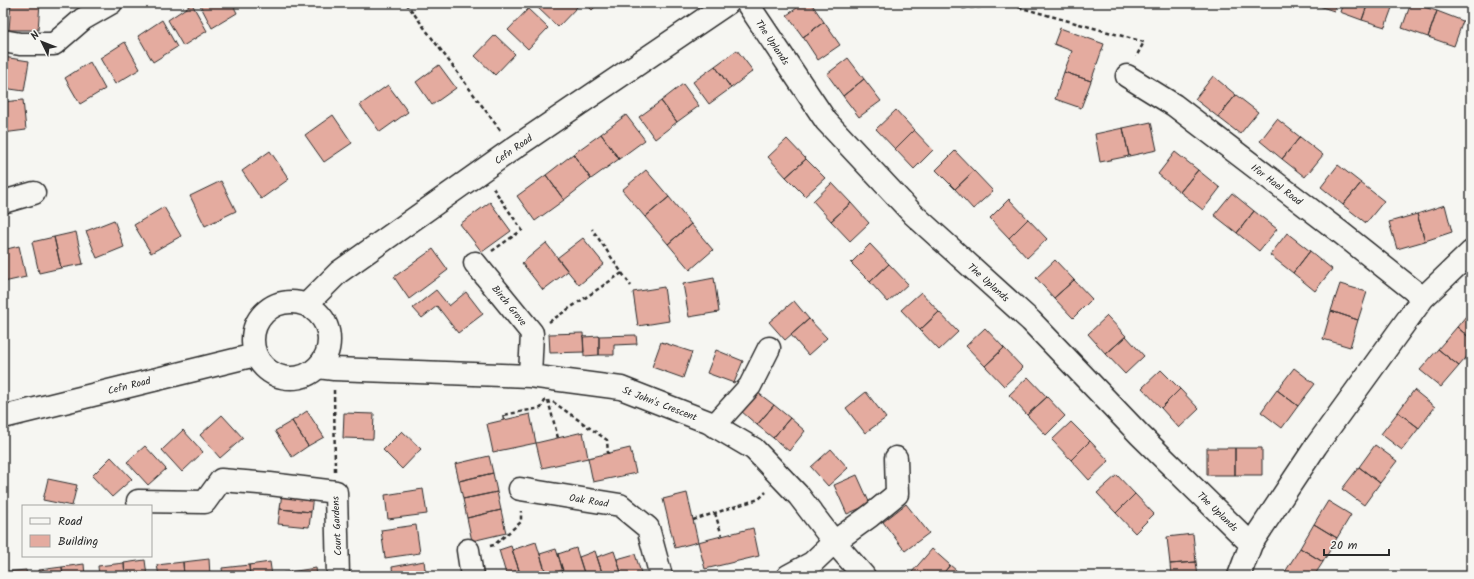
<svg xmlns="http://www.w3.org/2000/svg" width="1474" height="579" viewBox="0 0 1474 579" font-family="Kalam,sans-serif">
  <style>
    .building { fill: #e4ab9f; stroke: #2b2b2b }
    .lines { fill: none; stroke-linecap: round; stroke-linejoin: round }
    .minor-casing { stroke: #2b2b2b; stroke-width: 25 }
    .major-casing { stroke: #2b2b2b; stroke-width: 25 }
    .path { stroke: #2b2b2b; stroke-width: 2.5; stroke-dasharray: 4 3; stroke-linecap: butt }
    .minor { stroke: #f6f6f2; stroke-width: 22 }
    .major { stroke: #f6f6f2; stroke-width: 22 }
    .labels { text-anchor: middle; stroke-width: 3; stroke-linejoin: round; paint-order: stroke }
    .street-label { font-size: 10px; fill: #2b2b2b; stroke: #f6f6f2 }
  </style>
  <rect width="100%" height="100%" fill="#f6f6f2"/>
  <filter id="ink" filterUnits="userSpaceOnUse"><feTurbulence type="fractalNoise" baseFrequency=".025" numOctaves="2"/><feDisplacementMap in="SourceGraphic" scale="8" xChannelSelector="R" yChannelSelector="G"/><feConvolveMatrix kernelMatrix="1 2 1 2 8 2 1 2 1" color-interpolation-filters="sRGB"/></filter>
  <g filter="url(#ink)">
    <path class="building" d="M11,3H40L38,30H9Z
      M199,3H232L237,13L212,28Z
      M541,3H575L578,6L558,27L537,7Z
      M585,3H599L592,10Z
      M804,3H811L824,22L803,37L787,15Z
      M1310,3H1336L1334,11Z
      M1343,3H1368L1362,20L1340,12Z
      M1368,3H1386L1393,5L1385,27L1362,20Z
      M1411,3L1437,11L1428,37L1402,28Z
      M192,4L207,31L183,46L168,20Z
      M528,9L548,28L528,49L508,30Z
      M1437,11L1463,21L1454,46L1428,37Z
      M162,20L177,47L153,62L138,36Z
      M824,22L840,45L818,60L803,37Z
      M1060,28L1104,44L1091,81L1064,72L1072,51L1054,44Z
      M495,35L515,54L495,75L475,56Z
      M125,42L140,69L115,84L100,58Z
      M737,50L753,71L731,88L715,66Z
      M3,57L29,61L24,91L3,88Z
      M848,58L864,79L843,96L827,74Z
      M90,62L105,89L80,104L65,78Z
      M439,65L456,88L432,105L416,82Z
      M715,66L731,88L709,104L693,82Z
      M1064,72L1091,81L1081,108L1055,99Z
      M1213,76L1236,95L1218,117L1195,99Z
      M864,79L881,101L859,117L843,96Z
      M683,84L699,106L677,122L661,101Z
      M388,85L408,112L380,132L360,105Z
      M1236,95L1258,112L1240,134L1218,117Z
      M23,100L26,130L3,133V102Z
      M661,101L677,122L655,139L639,117Z
      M896,110L914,130L895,149L876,129Z
      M333,115L352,143L324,162L305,135Z
      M626,115L645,140L619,159L601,134Z
      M1277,119L1300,137L1282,159L1260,141Z
      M1151,122L1157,150L1129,156L1123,128Z
      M1123,128L1129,156L1100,162L1095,134Z
      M914,130L933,150L914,169L895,149Z
      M601,134L619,159L591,179L573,154Z
      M1300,137L1323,155L1305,177L1282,159Z
      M787,139L806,159L786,177L768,157Z
      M270,151L289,179L261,199L242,171Z
      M955,151L974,171L955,189L936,170Z
      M1175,152L1198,170L1180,192L1158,174Z
      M573,154L591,179L564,200L546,175Z
      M806,159L825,178L805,196L786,177Z
      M1338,165L1361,183L1343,205L1321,187Z
      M646,170L669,197L645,217L622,190Z
      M1198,170L1220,188L1203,210L1180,192Z
      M974,171L993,191L973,209L955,189Z
      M546,175L564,200L535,221L517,196Z
      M221,181L236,211L205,226L190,196Z
      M832,183L851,203L831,221L813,201Z
      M1361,183L1384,201L1366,223L1343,205Z
      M1232,193L1254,211L1237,233L1214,215Z
      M669,197L691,224L668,244L645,217Z
      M1009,199L1028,219L1009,238L990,218Z
      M490,202L511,231L482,252L460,224Z
      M851,203L869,223L850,241L831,221Z
      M1445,205L1452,232L1425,241L1417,214Z
      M164,207L181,236L151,253L134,225Z
      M1254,211L1277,229L1259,251L1237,233Z
      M1417,214L1425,241L1397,249L1389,222Z
      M1028,219L1047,239L1027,258L1009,238Z
      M114,220L124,247L97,258L86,231Z
      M691,224L713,250L690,270L668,244Z
      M76,232L83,264L61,268L54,237Z
      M1287,233L1310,251L1293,273L1270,255Z
      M54,237L61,268L39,273L32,242Z
      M583,238L604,264L579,285L557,258Z
      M546,243L568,271L543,290L522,263Z
      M870,244L889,264L870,282L851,263Z
      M19,246L26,277L4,282L3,250Z
      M433,249L448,270L409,299L394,277Z
      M1310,251L1332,269L1315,291L1293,273Z
      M1055,260L1074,280L1054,298L1036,278Z
      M889,264L908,284L888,302L870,282Z
      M714,278L719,312L689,317L683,284Z
      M1074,280L1092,299L1073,318L1054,298Z
      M1340,284L1367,292L1358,320L1331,311Z
      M664,287L669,321L638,326L633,292Z
      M436,290L449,306L466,292L483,314L458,333L437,306L422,318L413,308Z
      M921,292L939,312L920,330L901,310Z
      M794,301L809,319L785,340L769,322Z
      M1471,310V339L1457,327Z
      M1331,311L1358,320L1350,347L1323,339Z
      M939,312L958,332L939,350L920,330Z
      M1107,316L1126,336L1106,354L1088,334Z
      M809,319L827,338L808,355L791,335Z
      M1457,327L1471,339V352L1459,366L1438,349Z
      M985,328L1004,348L985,366L966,346Z
      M583,333L584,352L550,353L549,334Z
      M636,335L637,344L614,345V355H599V336Z
      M599,336V355L584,356L583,337Z
      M1126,336L1144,356L1125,374L1106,354Z
      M661,342L692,352L683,378L652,367Z
      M1004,348L1023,368L1004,386L985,366Z
      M1438,349L1459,366L1441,387L1420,370Z
      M716,350L743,361L734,383L707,373Z
      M1294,368L1315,384L1298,406L1277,390Z
      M1161,370L1180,389L1161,408L1142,388Z
      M1028,377L1047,397L1027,415L1009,395Z
      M1180,389L1199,409L1179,428L1161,408Z
      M1277,390L1298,406L1282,428L1261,412Z
      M1414,390L1435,407L1419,428L1398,412Z
      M757,392L774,405L757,425L741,411Z
      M866,392L886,418L865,433L846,408Z
      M1047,397L1065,416L1046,435L1027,415Z
      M774,405L790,418L773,438L757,425Z
      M307,411L324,437L308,446L292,421Z
      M1398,412L1419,428L1402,450L1381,434Z
      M344,413L374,414L373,439L343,438Z
      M530,414L536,443L493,452L487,424Z
      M222,415L243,438L220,458L200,435Z
      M790,418L805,431L789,451L773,438Z
      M292,421L308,446L292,457L275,431Z
      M1071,422L1090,441L1071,460L1052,440Z
      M183,430L203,452L182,472L162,450Z
      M402,431L421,449L402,469L383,450Z
      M583,432L588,458L542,468L536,443Z
      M1090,441L1109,461L1089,480L1071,460Z
      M1375,445L1397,461L1380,483L1359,467Z
      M145,446L166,469L148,485L127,462Z
      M630,448L636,473L593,482L588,458Z
      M1207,448H1235V475H1207Z
      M1235,448H1262V475H1235Z
      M831,449L848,468L828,486L811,467Z
      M489,456L493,473L459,481L455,464Z
      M111,457L132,479L112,497L92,476Z
      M1359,467L1380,483L1364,505L1342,489Z
      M493,473L497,492L463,499L459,481Z
      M857,475L870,504L847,514L834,485Z
      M1117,475L1135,494L1116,513L1097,493Z
      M48,479L77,485L72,506L43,500Z
      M423,489L427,514L388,519L385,495Z
      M3,491L8,511L3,512Z
      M282,492L313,495L311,512L280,509Z
      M497,492L501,510L467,518L463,499Z
      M687,493L698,542L675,548L663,499Z
      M1135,494L1154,514L1135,533L1116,513Z
      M1328,501L1351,515L1337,538L1314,524Z
      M906,504L929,533L905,551L883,522Z
      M280,509L311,512L309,527L278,524Z
      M501,510L506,533L472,541L467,518Z
      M1314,524L1337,538L1323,562L1300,548Z
      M416,525L420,553L385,558L381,530Z
      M753,528L759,556L705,569L698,542Z
      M1193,534L1196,562L1170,564L1167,537Z
      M536,542L545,571L531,576H521L512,550Z
      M511,546L519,570L506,574L499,550Z
      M576,548L584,573L576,576H564L558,554Z
      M1300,548L1323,562L1314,576H1290L1285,572Z
      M556,549L563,570L547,576L540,554Z
      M932,549L950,565L941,576H916L912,572Z
      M595,551L603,575L585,576L579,557Z
      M614,551L622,575L603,576L597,557Z
      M635,554L642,576H622L617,559Z
      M209,559L210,576H184L183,562Z
      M145,560L147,576H125L124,563Z
      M424,561L426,576H393L392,567Z
      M183,562L184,576H159L157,565Z
      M270,562L272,576H250L249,565Z
      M1196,562L1198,576H1171L1170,564Z
      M124,563L125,576H99L98,566Z
      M84,564L85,576H63L62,567Z
      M249,565L250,576H223L222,568Z
      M950,565L963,576H941Z
      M62,567L63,576H40L39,570Z
      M316,568L317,576H284L283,573Z
      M26,570L27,576H6L5,572Z"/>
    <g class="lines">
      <defs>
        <path id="minor" d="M747,3L826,121L913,214L1031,321L1140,435L1251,544
          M3,41L20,44H54L83,19L111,3
          M1127,76L1174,105L1340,232L1423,298
          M3,202L34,193
          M475,263L532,333L530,376
          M318,367L334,369L530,376L621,388L708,422L754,449L799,496L834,542L864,576
          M714,426L750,386L769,348
          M520,489L620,505L648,528L661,576
          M138,501L205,502L221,480L270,484L336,492L338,576
          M468,550L472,576
          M788,576L812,563L834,542L870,516L897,494L896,458
          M1239,576L1251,544L1316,446L1423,298L1471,252"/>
        <path id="major" d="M253 340a38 38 0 1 1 76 0a38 38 0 1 1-76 0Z
          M306,305L339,272L514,148L728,3
          M3,417L255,355"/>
      </defs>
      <use href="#minor" class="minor-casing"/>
      <use href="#major" class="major-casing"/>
      <path class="path" d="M406,3L500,130
        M958,3L963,8L1011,5L1144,42L1136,57
        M492,251L522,230L493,188
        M622,273L631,286
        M549,322L622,273L592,229
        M334,390L335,471
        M548,400L558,438
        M553,402L607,440L608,454
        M504,420L503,415L541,408L546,399
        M715,513L722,536
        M693,520L759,499L766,492
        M490,546L494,545L521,522V511"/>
      <use href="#minor" class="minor"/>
      <use href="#major" class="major"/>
    </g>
  </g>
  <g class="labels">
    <g class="street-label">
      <text transform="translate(773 42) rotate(56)" y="4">The Uplands</text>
      <text transform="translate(513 149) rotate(-35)" y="4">Cefn Road</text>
      <text transform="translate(1277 184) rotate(37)" y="4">Ifor Hael Road</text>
      <text transform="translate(989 282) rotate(42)" y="4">The Uplands</text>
      <text transform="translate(510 305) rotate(51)" y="4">Birch Grove</text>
      <text transform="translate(129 385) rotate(-14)" y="4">Cefn Road</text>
      <text transform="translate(660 403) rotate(21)" y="4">St John's Crescent</text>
      <text transform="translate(589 500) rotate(9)" y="4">Oak Road</text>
      <text transform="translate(1218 511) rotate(44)" y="4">The Uplands</text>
      <text transform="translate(336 526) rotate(-93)" y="4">Court Gardens</text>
    </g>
  </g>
  <rect width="1474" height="579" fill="none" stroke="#f6f6f2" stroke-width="16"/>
  <rect x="8" y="8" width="1458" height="563" fill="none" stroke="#2b2b2b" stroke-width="1.5" filter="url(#ink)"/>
  <rect x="22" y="505" width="130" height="52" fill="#f6f6f2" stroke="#a5a5a2"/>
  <rect x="30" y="518" width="20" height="6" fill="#f6f6f2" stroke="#a5a5a2"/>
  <text x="58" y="525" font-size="12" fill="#2b2b2b">Road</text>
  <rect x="30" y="535" width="20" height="12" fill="#e4ab9f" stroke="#a5a5a2"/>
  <text x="58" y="545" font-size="12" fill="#2b2b2b">Building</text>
  <g transform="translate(42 42) rotate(313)" stroke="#f6f6f2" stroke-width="3" paint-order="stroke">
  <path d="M0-3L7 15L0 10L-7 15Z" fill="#2b2b2b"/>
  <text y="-6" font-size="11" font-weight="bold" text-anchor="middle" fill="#2b2b2b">N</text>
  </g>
  <path d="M1324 549v6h65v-6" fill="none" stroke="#2b2b2b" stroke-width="2"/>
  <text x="1330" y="549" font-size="12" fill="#2b2b2b" stroke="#f6f6f2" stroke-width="3" paint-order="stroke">20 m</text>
</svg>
